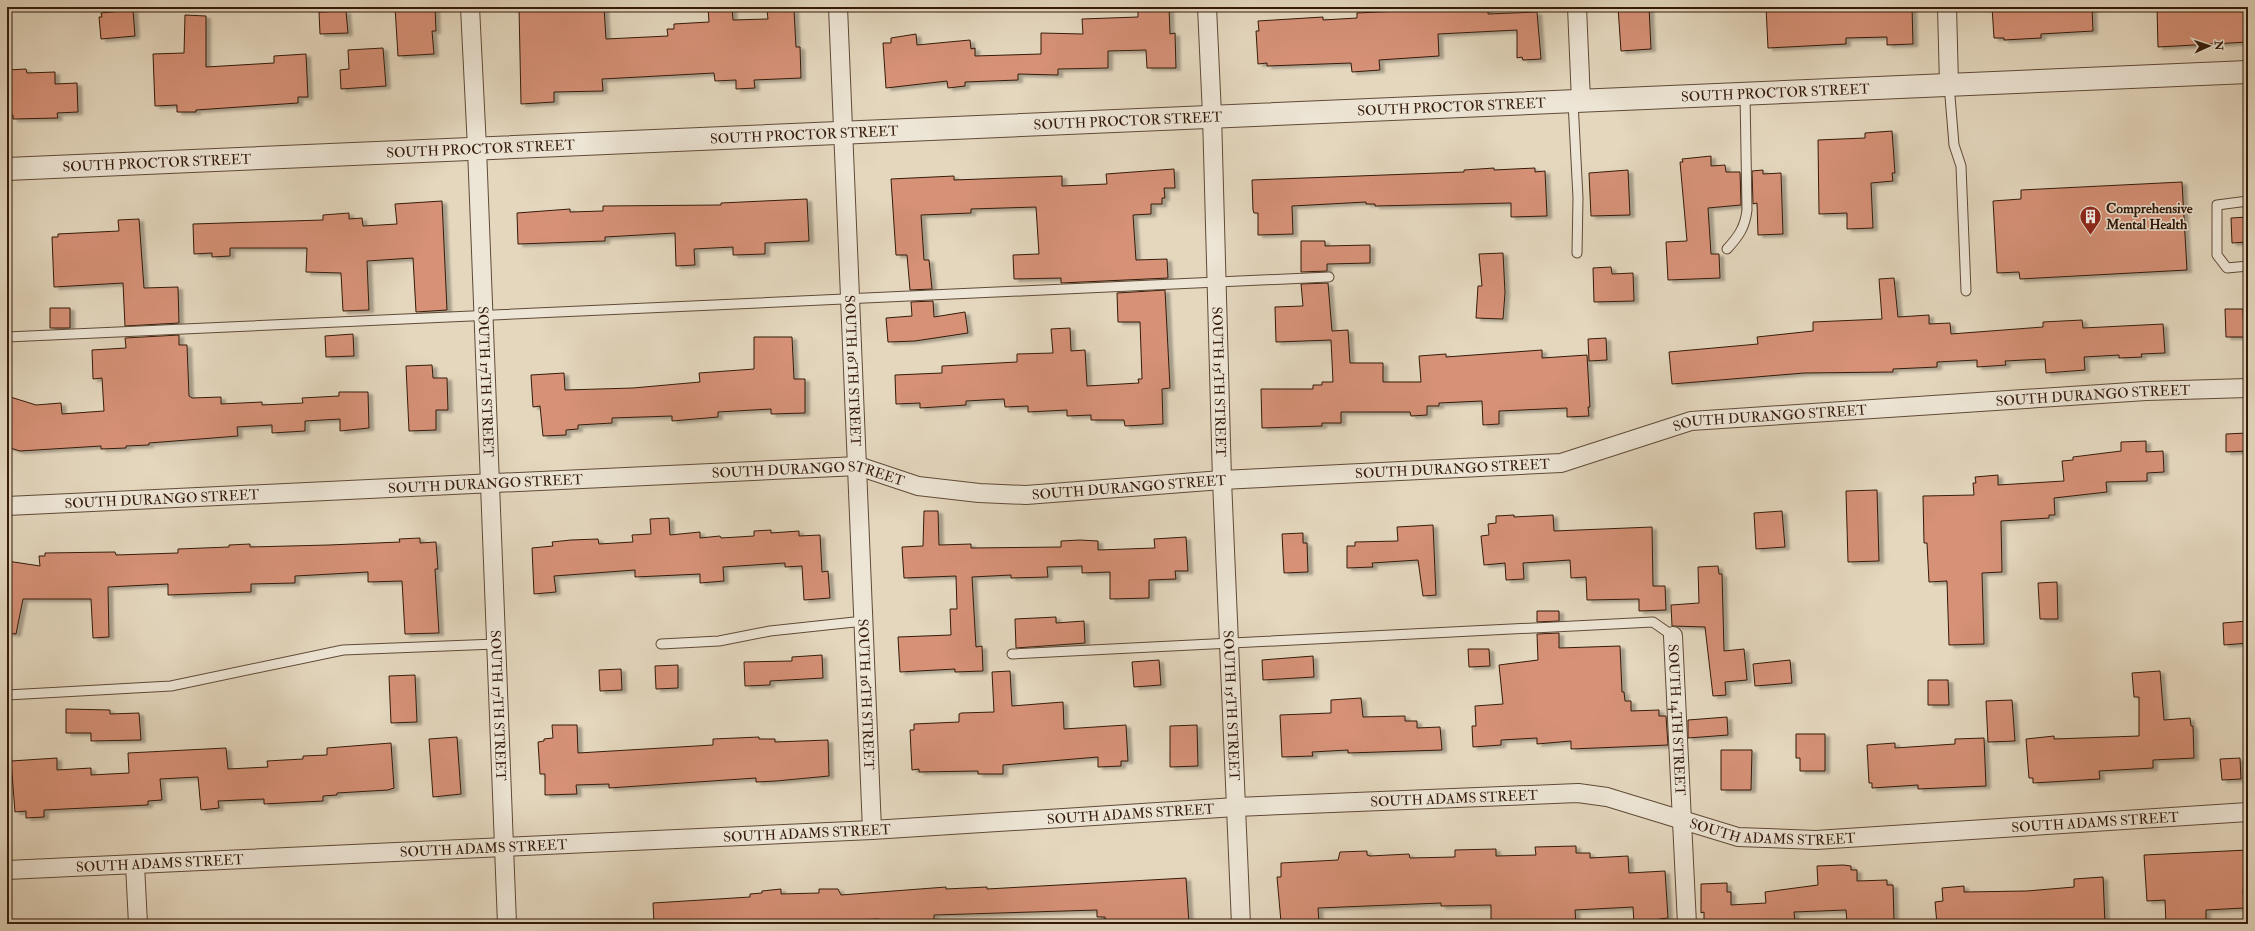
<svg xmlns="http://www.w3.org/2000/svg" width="2255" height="931" viewBox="0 0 2255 931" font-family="'IM FELL Double Pica',serif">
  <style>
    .building { fill: #d69177; stroke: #341b0a; filter: url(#shadow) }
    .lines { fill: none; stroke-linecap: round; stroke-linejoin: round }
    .service-casing { stroke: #604a37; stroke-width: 11 }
    .minor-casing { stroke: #604a37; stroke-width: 20 }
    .tertiary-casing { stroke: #604a37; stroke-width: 24 }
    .service { stroke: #ede5d5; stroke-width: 9 }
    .minor { stroke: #ede5d5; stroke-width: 18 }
    .tertiary { stroke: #ede5d5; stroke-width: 22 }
    .labels { text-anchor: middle; stroke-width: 3; stroke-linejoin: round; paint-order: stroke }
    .street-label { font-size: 14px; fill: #341b0a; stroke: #ede5d5 }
    .poi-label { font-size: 14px; font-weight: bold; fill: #341b0a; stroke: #ede5d5; text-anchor: start }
  </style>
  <defs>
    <filter id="shadow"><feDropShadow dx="4.5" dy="2.5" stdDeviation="1" flood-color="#0004"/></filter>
  </defs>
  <rect width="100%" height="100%" fill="#e4d7be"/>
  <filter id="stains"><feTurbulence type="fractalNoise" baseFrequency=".005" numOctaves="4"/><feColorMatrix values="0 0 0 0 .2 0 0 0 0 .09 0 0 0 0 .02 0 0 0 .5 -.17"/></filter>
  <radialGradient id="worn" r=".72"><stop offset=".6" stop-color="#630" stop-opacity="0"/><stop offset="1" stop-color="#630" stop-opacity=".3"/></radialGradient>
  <path class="building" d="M395,7H435L436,31H432L434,54L398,56Z
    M519,7H604L606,39L668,36L667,29H674V24L709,22L708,7H732L733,20L768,19L767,11L794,10L796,47H800L801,78L754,80L755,88L736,89V80L715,81L714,73L602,79L603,91L554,92V102L521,104Z
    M1138,7H1169L1170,34L1175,33L1176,68H1147L1146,50L1108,51V68L1058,69V75L1018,74V80L965,82V86L948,88L947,81L886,88L883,43H891V38L916,34L917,45L970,40L971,49L975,48V56L1041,54V33L1083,34L1082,19L1138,17Z
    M1399,7H1488V14L1537,12L1541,59L1523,60L1522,57L1517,58V30L1438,34L1439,56L1379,60L1380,70L1352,72L1351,63L1267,66V63L1258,64L1256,31H1259L1258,21L1323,17V20L1357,18V13L1399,11Z
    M1618,7H1649L1651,49L1621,51Z
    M1766,7H1912L1913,44L1887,45V37L1846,38V44L1768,48Z
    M1992,7H2092L2093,31L2041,34V38L2004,40V38H1994Z
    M2157,7H2248V42L2158,47Z
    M133,10L135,36L101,39L99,17H102L101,13Z
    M346,11L348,33L320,34L319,12Z
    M185,15L206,16V67L274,63V56L306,54L308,97H298V103L196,110V112H177V105L155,106L153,54L184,53Z
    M383,48L386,86L341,89L340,70L349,69L348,50Z
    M26,69L27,73L55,72V84L77,83L78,112L57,113L58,118L13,119V115H7V70Z
    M1892,131L1895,173H1892L1893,181L1871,183L1873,228L1847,229V213L1819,214L1818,140L1865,138V133Z
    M1711,156V166L1725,165L1726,172H1740L1741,205L1708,208L1711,254H1719L1720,278L1668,280L1666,242L1687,241L1680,162H1683L1682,159Z
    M1494,168V170L1535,168V172L1545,171L1547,216L1511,217V203L1375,206V204H1366V202L1292,206L1293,234L1258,235V213H1254L1253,210L1252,180L1464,172V170Z
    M1174,169L1175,188H1164L1165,198H1162V204H1151V214L1133,215L1136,260L1167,259L1168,278L1061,283V278L1014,279L1013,255L1039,254L1036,207L971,209V213L921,215L924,260H929L932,289L910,290L907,255H896L891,179L954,176V180L1062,176V186L1107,184L1106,174Z
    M1628,170L1630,215L1591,216L1589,173Z
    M1763,170V174L1781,173L1783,234L1758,235L1757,203L1753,204L1752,171Z
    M2182,182L2187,270L2020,279L2019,272L1997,273L1993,201L2021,199V190Z
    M807,199L809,241L765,243V254L733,255V247L694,249L695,265L676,266L675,233L605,237V241L518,244L517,213L570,209V212L603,211V206L721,205V203Z
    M442,201L447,310L416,312L413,258L367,261L369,310L343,311L341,273L306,272L307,248H230V256L212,257V253L194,254L193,224L323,220V215L349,213V219L362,218L363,226L397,224L395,204Z
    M2248,217V242L2232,243L2231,218Z
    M139,219L144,288L178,287L179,323L125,326L123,283L54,287L52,237H58V234L119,231L118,220Z
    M1301,241H1325V246L1370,245V263L1327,264V271L1301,272Z
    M1503,253L1505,293L1503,319L1476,318L1478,286H1482L1479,254Z
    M1611,267L1612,274L1633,273L1634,301L1594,302L1593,268Z
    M1894,278L1898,317L1929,315V324L1950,323L1951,334L2043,327V322L2082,320L2083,328L2163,324L2165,353L2141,354L2142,357L2119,358V355L2084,357L2085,370L2046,373L2045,359L2005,361L2006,365L1977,367V360L1937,362V367L1893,369V372L1804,373L1672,384L1669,352L1758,344L1757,337L1813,331V322L1882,319L1879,279Z
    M1328,283L1332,331L1348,330L1350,363H1383V382H1421L1419,356L1446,354V357L1542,350V358L1587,355L1590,407H1588L1589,416L1567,417V408L1499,411V424L1483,425L1482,401L1439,403V406H1427V415L1411,416L1410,412H1341V423H1322V426L1262,428L1261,389H1313V385H1322V382H1333L1331,340L1276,342L1275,307L1303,306L1301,284Z
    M1165,290L1170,388L1162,389L1163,424L1125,426L1124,420H1091V415L1067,416V410L1028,412V406L1005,407L1004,399L966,401V405L920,408V403L896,404L895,375L942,373V366L1017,362V354L1053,353L1051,329L1070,328L1071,351L1085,350L1087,386L1139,383L1138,379H1142L1140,322H1118L1117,293Z
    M933,301L934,317L965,312L968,333L915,341L888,342L886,318L912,316L911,302Z
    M50,308H70V328H50Z
    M2225,309H2243L2244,337H2226Z
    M353,334L354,356L326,357L325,336Z
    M179,335V345H187L189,396L192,398L221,397V404L262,402V405L303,403L302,398L339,396V392H368L369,428L340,431V419L305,421V431L272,433V425L237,427L238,436L149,443V445L126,446V448L101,449V446L20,451L7,447V396L36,405L61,403L62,414L104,411L102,378L93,379L92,350L126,348L125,338Z
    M754,337H792L794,379H805V413L771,414V409L718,412V417L672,421V416L612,418V423L578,425V429L566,430V435L543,436L540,406L533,407L531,375L564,373L565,390L633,388L700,382L699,373L754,369Z
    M1606,338L1607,360L1589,361L1588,339Z
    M432,365L433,378H447L448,410H436V430L409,431L406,366Z
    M2247,433V451L2226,452V434Z
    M2146,441V452L2163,451L2164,472L2147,473V481L2106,482L2107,492L2054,498L2055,515H2049V518L2001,521L2002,572L1982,573L1984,644L1949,645L1947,581L1929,582L1927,543H1924L1923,496L1974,495L1973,483H1976L1975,477L1998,475V485L2064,481L2062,461L2073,460V457L2121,451V442Z
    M1877,490L1879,561L1848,562L1846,491Z
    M924,511H938L939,545L971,544V548L1061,547V541L1080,540L1098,541V550L1155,548L1154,539L1186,537L1188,571H1175L1176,579L1149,580V598L1110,599V572L1082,573V566L1047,567L1048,577L1011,578V575L972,577L976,647L982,646L983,671L955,672V669L900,672L898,637L951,635L950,609H957L956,576L904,578L902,547L923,546Z
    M1782,511L1785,547L1756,549L1754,513Z
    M1514,515V517L1553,515L1554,531L1652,527L1653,586H1665L1666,610L1639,611V599L1587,600L1586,577L1571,578L1570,560L1523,563L1524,579L1506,580L1505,563L1484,565L1481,536L1489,535L1488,524L1496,523V516Z
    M669,518L670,535L700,532V538L720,536L721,538L754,536V531L771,530V533L799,531V536L820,535L822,572L828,571L830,598L804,600L802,566L785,567V563L723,567L724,581L700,583V574L635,577V570L554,576L556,592L534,594L532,548L553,546L552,542L571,540L598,539L599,544L633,542L632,535L651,534L650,519Z
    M1433,525L1436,595L1423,596L1418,560L1372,563L1373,567L1347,568V546H1355V542L1398,541L1397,527Z
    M1303,533V543H1307L1308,572L1284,573L1282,534Z
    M420,538V543L436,542L438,569H435L439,633L405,634L402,581L368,582V572L295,576V583L251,584V592L168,595V584L108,587L109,637L93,638L91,599H23L16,634L7,633V561L40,566L39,556H45V553L115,552L116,555L178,553V549L229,547V545L250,544V547L329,545L400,542L399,539Z
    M1718,566L1719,574H1722L1724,651L1744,649L1747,680L1725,682L1726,695L1713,696L1705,627L1672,626L1671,605L1699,603L1698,567Z
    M2057,582L2058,619H2040L2038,583Z
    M1537,611H1559V621L1537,622Z
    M1056,617V623L1084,621L1085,643L1016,648L1015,619Z
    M2248,621V643L2224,645L2223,623Z
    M1559,633V648L1620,646L1622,692H1624L1625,701H1631V711L1659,710V716H1666L1668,745L1571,749V741L1537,744V738L1501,740V745L1473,747L1472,726H1476L1475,706L1503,704L1499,665L1538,660L1537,634Z
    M1468,649H1489L1490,666L1469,667Z
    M822,655L823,678L770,681V685L745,686L744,662L792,661V657Z
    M1313,656L1314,677L1263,680L1262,660Z
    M1159,660L1161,685L1134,687L1132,662Z
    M1790,660L1792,683L1755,686L1753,664Z
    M678,665V688L656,689L655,666Z
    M621,669L622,690L600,691L599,670Z
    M1010,671L1012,706L1063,702L1064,729L1126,725L1128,761H1121V766L1098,767V757L1003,765V774H978V771L919,772V769L912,770L910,730H914V724L959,722V714L961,713L994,712L992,672Z
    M2160,671L2164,720L2190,718L2191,726H2193L2194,758L2153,760V768L2099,771L2100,779L2033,783V778H2029L2026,739L2054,736V739L2139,736V697H2134L2132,673Z
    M415,675L417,722L391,723L389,676Z
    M1928,680H1948L1949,705H1928Z
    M1361,698L1363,717L1405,716V721H1417V728L1440,727L1442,750L1348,753V750L1312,752L1313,756L1282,757L1280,715L1331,713V700Z
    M2012,700L2015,741L1988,742L1986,701Z
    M66,709L110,710V714L139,713L141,740L91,741V733H66Z
    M1727,717L1728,735L1688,738V720Z
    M552,725H577L578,753L713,745V739L759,737V739H775V742L828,740L829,776L776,781L756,782V778L609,788V784L576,785L577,794L545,795V774H540L538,742L544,741V739L553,738Z
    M1197,725L1198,766L1170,767V726Z
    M1796,734H1825V771H1800V758H1796Z
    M457,737L461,794L433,797L429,739Z
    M1984,738L1986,786L1918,789V785L1872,788V783H1869L1867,745L1895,743V748L1955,744V739Z
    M391,743L394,788L388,790L337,793V795L323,796V801L264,804V799L218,801L219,808L201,810L198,777L160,779L162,800L148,801V805L44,810V817L26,818V811L15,812L11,761L57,758V770L91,768V775L129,773L128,753L226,748L228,769L268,767L267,761L303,759V756L327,755V748Z
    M1721,750H1752L1751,790H1721Z
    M2240,758L2241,779L2222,780L2220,759Z
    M1576,846V853H1590V858L1628,856L1629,873L1665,871L1668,918L1659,919V924H1634L1633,907L1575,910L1576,924H1491V905L1441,906V903L1318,908L1319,923L1297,924V921L1281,922L1277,877H1281V863L1338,860L1340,852L1367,851V855L1370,856L1409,854L1410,858L1455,857V850L1496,849V856L1536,855L1535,847Z
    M2248,850V889H2243L2244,908L2206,910V924H2166L2165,900L2147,901L2144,855Z
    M1843,865L1851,866V870H1857V881L1887,880V885H1893L1894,921L1847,923L1846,910L1794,912L1795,924H1704V912L1701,913V884L1727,883V892H1731V905L1766,903L1765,892L1818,885L1817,866Z
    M2103,877L2105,924H1937L1935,902L1943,901L1942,888L1964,886V892L2027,891L2074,887V879Z
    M1186,878L1189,924H1106L1105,917H1097V910L934,915V924H879V919L822,921V924H654L653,903L750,897V894L762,893V891L781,889V894L819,893V889H838L841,895L946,887V889L987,887V889Z"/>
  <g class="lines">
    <defs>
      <path id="service" d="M1949,84L1954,145L1961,166L1966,291
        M1573,102L1578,198L1577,253
        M2248,201L2217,205V255L2227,268L2248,266
        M1727,249C1739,236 1745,227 1747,210L1745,94
        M7,337L1329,277
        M661,644L719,641L770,631L864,621
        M1012,654L1653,622L1673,636
        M7,695L171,686L343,650L496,644"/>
      <g id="minor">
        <path id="s1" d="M470,7L477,148L507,924"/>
        <path id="s2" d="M838,7L872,830"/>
        <path id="s3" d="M1207,7L1212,115L1222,480L1241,924"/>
        <path d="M1577,7L1581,101"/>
        <path d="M1947,7L1949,84"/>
        <path id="s4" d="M7,506L858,466L918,486L979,493L1026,495L1222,480L1561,463L1691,421L2146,391L2248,388"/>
        <path id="s5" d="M1673,636L1687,924"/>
        <path d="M135,865L138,924"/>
        <path id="s6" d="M7,870L872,830L1236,807L1578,793L1607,797L1738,837L1816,840L2248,812"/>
      </g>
      <g id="tertiary">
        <path id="s7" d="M7,169L2248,72"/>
      </g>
    </defs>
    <use href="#service" class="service-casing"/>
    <use href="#minor" class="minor-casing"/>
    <use href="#tertiary" class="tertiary-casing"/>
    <use href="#service" class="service"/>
    <use href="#minor" class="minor"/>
    <use href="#tertiary" class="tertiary"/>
  </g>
  <defs>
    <symbol id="building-pin" viewBox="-11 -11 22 30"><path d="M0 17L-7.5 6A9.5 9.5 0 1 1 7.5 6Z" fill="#8f2418" stroke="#ede5d5"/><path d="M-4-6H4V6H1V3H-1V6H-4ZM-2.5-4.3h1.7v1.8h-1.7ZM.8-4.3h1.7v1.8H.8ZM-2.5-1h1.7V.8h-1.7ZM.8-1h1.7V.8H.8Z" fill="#fff"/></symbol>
  </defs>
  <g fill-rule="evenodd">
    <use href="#building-pin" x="2078" y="204" width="25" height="34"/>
  </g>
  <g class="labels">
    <g class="street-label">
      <text dy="5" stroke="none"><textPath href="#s7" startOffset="1770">SOUTH PROCTOR STREET</textPath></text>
      <text dy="5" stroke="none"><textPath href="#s7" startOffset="1446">SOUTH PROCTOR STREET</textPath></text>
      <text dy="5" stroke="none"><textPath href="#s7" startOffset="1122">SOUTH PROCTOR STREET</textPath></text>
      <text dy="5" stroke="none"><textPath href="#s7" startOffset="798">SOUTH PROCTOR STREET</textPath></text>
      <text dy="5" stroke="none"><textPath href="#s7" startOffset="474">SOUTH PROCTOR STREET</textPath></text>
      <text dy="5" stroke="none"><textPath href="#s7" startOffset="150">SOUTH PROCTOR STREET</textPath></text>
      <text dy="5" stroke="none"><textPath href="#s2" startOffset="364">SOUTH 16TH STREET</textPath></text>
      <text dy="5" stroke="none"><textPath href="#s1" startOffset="375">SOUTH 17TH STREET</textPath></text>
      <text dy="5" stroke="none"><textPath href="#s3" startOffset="375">SOUTH 15TH STREET</textPath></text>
      <text dy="5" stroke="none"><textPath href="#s4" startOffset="2099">SOUTH DURANGO STREET</textPath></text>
      <text dy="5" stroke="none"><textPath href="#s4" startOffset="1775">SOUTH DURANGO STREET</textPath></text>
      <text dy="5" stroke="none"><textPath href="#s4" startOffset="1451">SOUTH DURANGO STREET</textPath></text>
      <text dy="5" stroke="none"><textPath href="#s4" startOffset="803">SOUTH DURANGO STREET</textPath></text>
      <text dy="5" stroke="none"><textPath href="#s4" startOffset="479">SOUTH DURANGO STREET</textPath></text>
      <text dy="5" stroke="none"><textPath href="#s4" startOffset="1127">SOUTH DURANGO STREET</textPath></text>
      <text dy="5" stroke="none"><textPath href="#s4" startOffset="155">SOUTH DURANGO STREET</textPath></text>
      <text dy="5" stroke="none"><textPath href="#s2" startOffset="688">SOUTH 16TH STREET</textPath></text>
      <text dy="5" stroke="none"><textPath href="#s1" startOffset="699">SOUTH 17TH STREET</textPath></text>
      <text dy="5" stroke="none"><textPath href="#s3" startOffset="699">SOUTH 15TH STREET</textPath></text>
      <text dy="5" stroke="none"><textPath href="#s5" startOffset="84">SOUTH 14TH STREET</textPath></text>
      <text dy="5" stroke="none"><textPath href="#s6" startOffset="1449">SOUTH ADAMS STREET</textPath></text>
      <text dy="5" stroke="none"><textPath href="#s6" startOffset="1125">SOUTH ADAMS STREET</textPath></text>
      <text dy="5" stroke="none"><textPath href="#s6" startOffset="2097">SOUTH ADAMS STREET</textPath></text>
      <text dy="5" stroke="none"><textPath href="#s6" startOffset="1773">SOUTH ADAMS STREET</textPath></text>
      <text dy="5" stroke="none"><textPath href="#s6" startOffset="801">SOUTH ADAMS STREET</textPath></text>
      <text dy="5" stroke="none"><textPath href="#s6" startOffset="477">SOUTH ADAMS STREET</textPath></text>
      <text dy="5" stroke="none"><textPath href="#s6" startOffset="153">SOUTH ADAMS STREET</textPath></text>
    </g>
    <g class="poi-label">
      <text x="2106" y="213">Comprehensive<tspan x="2106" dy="16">Mental Health</tspan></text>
    </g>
  </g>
  <rect width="2255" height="931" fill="none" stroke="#e4d7be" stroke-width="24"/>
  <rect x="8" y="8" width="2239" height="915" fill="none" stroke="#341b0a" stroke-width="2"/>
  <rect x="12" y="12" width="2231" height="907" fill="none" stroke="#341b0a"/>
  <g transform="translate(2209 46) rotate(87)" stroke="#ede5d5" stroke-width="3" paint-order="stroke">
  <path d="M0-3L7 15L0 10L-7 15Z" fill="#341b0a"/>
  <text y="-6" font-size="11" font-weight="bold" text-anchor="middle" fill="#341b0a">N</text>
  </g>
  <rect width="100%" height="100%" filter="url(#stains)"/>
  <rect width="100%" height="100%" fill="url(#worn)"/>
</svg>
